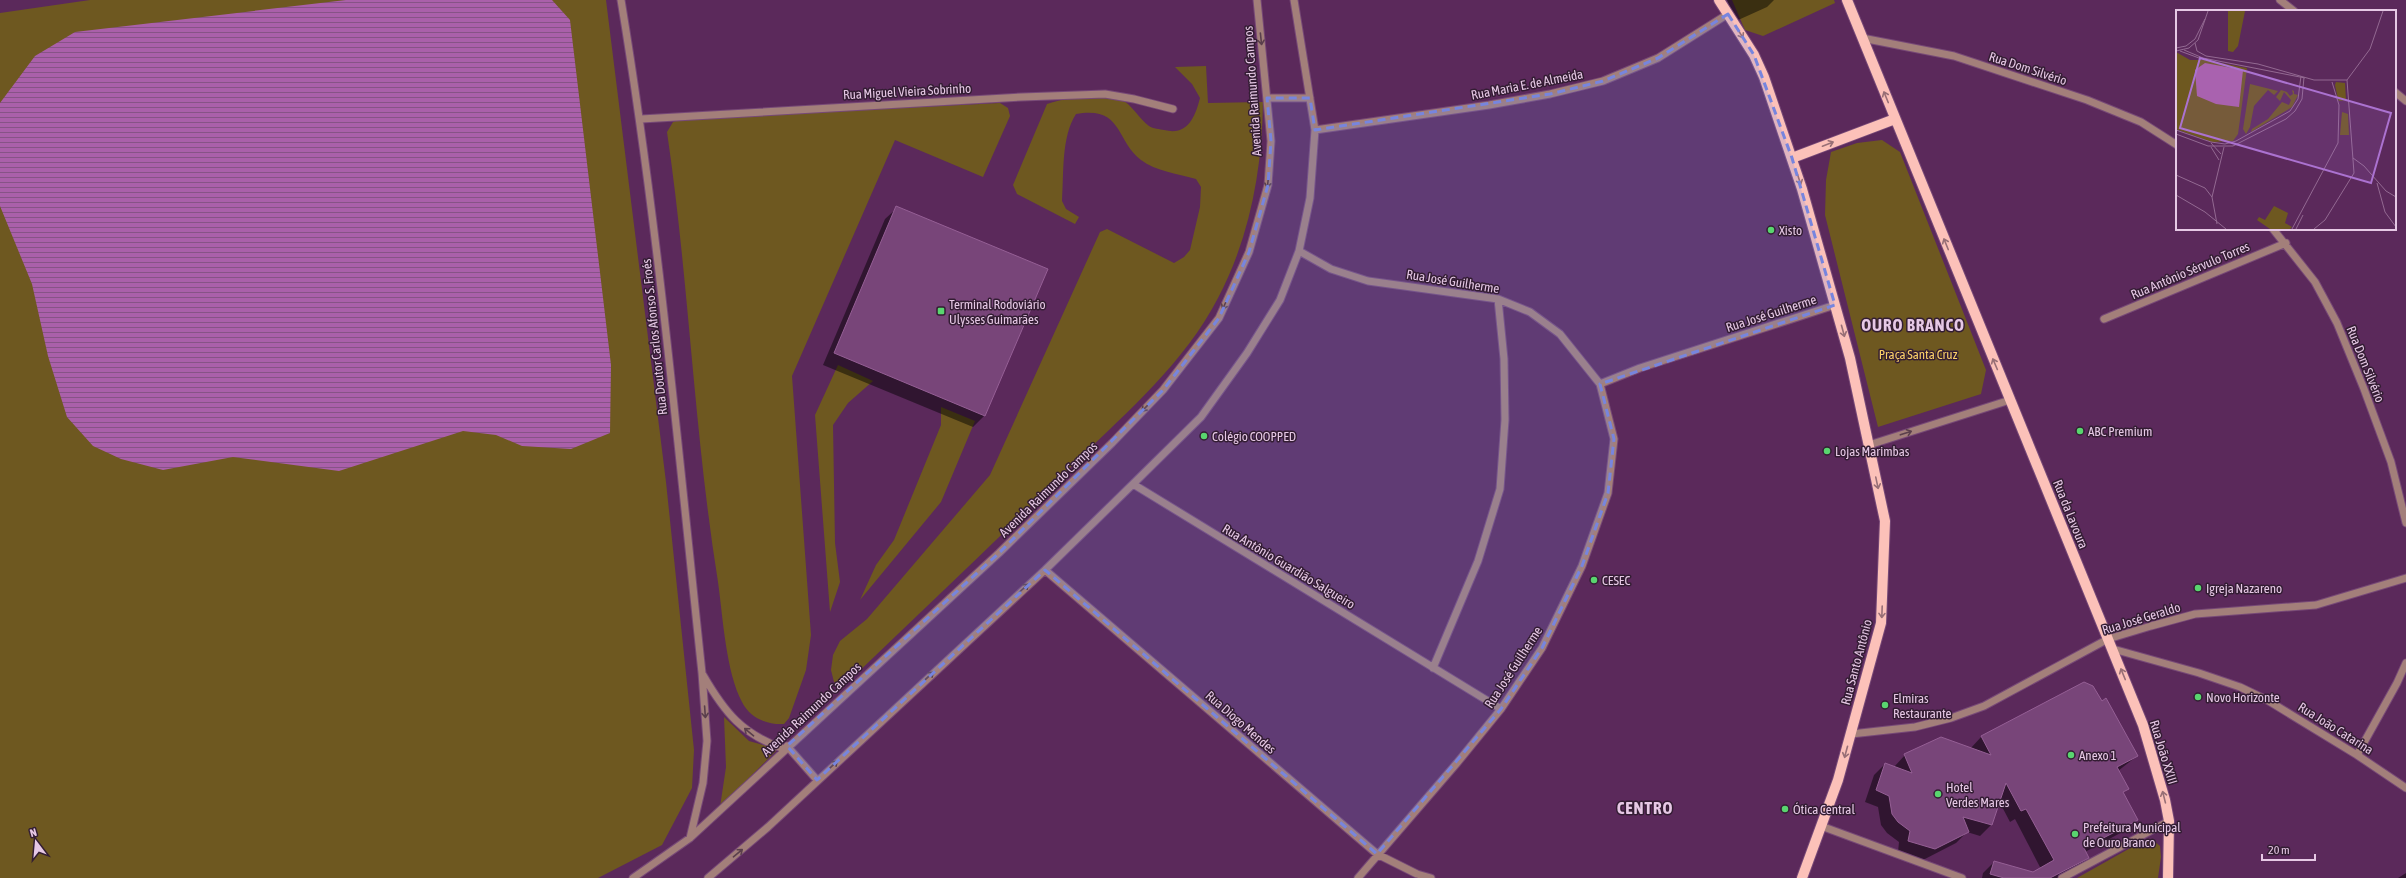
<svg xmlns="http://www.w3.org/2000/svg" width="2406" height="878" viewBox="0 0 2406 878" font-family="'Asap Condensed',sans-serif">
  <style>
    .green { fill: #6e5820 }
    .water { fill: url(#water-rules) }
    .shadow { fill: #0007 }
    .building { fill: #784579; stroke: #955f95 }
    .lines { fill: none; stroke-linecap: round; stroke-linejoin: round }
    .minor-casing { stroke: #774977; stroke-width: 9 }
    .major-casing { stroke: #774977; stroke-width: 12 }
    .minor { stroke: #a37f7a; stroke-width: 7 }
    .major { stroke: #fcc1b9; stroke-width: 10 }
    .oneway { stroke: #986f76 }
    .oneway2 { stroke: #5a3f4c }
    .marked { fill: #7785de; fill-opacity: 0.2; stroke: #7785de; stroke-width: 3; stroke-dasharray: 8 5; stroke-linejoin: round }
    .poi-dot { fill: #59d56f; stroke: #331d33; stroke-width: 1.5 }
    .labels { text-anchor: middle; stroke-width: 3; stroke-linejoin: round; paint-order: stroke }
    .street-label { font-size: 13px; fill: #e6c8e5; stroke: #331d33 }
    .poi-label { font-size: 13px; fill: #e6c8e5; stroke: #331d33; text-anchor: start }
    .park-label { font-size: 13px; fill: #fcd168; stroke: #331d33 }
    .district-label { font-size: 17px; font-weight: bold; letter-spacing: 1px; fill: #e6c8e5; stroke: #331d33 }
    .inset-road { fill: none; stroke: #936992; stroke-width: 1 }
    .view { fill: #ab72d0; fill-opacity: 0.15; stroke: #ab72d0; stroke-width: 2 }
    .inset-edge { fill: none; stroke: #e6c8e5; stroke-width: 2 }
  </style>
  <defs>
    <pattern id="water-rules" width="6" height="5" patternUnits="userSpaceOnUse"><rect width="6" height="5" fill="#aa60aa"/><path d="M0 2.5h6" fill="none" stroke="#875387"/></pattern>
  </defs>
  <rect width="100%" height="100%" fill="#5b295b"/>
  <path class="green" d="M90,0H606L666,482L694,750L692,788L662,845L598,878H0V13Z
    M1732,0H1834L1835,3L1763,36L1745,30Z
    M1206,66L1208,103L1263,102C1262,170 1250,237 1218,298C1185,362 1129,410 1078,460C1003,534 926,607 850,680L840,686L834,682L831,670L833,655L840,641L867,619L990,475L1100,232L1107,229L1174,263L1184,257L1190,250L1200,207L1201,187L1196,179C1179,174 1155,171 1141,160C1115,140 1123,106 1076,114C1061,137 1064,174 1062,201L1066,209L1079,217L1075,224L1017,194L1013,185L1047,104C1064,98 1104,91 1120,99C1132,104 1139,119 1149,126C1153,129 1160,129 1164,130C1188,136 1195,117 1200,98L1192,84L1175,67Z
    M1000,103L1008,108L1010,116L983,177L895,140L792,376L811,635L806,670L789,718L784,724C767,725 750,718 742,702C726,672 723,618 718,582C694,433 689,281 667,132L673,122L681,119Z
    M1882,140L1900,152L1986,370L1981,394L1878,427L1825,215L1826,180L1831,152L1857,143Z
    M838,365L873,381L848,403L833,425L835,543L840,582L830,612L815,415Z
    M941,407L975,421L941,502L860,600L876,565L894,540L941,425Z
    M724,717L749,741L778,749L720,807L726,767Z
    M2153,840L2160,846L2161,857L2158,878H2077L2141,842Z"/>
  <path class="water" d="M346,0H552L570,20L611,365L610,433L571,449L522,446L496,435L463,431L339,471L233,457L163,470L121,459L93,446L67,417L48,356L32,284L0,206V103L35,56L75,32Z"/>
  <path class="shadow" d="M1727,0H1774L1767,7L1736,21Z
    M897,208L1046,270L984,416L973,427L823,365L885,219Z
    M2084,684L2137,756L2118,771L2127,788L2123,793L2137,819L2126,830L2085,852L2088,858L2077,869L2059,878H1982L1983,873L1994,862L2034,874L2041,869L2015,819L2010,822L1999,801L1991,825L1980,836L1967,832L1956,843L1923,860L1898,852L1899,842L1887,833L1881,825L1878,807L1865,802L1874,775L1885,764L1894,767L1905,755L1970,749L1981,737Z
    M2406,873V878H2398Z"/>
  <path class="building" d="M896,206L1048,269L985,416L834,353Z
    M2084,682L2093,686L2102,701L2106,698L2138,756L2117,767L2129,789L2123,792L2138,820L2084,848L2089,858L2050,878H2004L1990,874L1994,861L2033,872L2054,860L2026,809L2021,811L2006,783L1992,825L1963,817L1969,832L1935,849L1908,841L1910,831L1898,822L1892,814L1889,796L1876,790L1885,763L1912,773L1904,754L1941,737L1991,755L1981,736Z"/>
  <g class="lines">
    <defs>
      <path id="minor" d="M621,0C658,223 678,448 702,673L707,741L703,783L690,838
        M2280,0L2294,11
        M1862,38L1954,56L2087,100L2141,122L2177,145
        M2395,92L2406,101
        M1267,98H1310
        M641,119L1022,97L1105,94L1134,99L1173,109
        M1315,130L1489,105L1550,94L1603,81L1658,58L1728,14
        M2273,229L2315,282L2337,323L2364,389L2391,462L2406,523
        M1299,251L1331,269L1368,281L1498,299L1530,312L1560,334L1600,384L1614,439L1608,493L1582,566L1542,648L1501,709L1457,763L1358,878
        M2104,319L2286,243
        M1600,384L1640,368L1835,305
        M1869,445L2010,400
        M1133,484L1501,709
        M1045,570L1377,854L1417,874L1431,878
        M2113,649L2199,673L2240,687L2267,700L2357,755L2406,788
        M1433,668L1478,561L1500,489L1505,420L1504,359L1498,299
        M703,675C725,713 742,734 784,749
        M1851,734L1915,727L1951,718L1984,706L2108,639L2151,626L2195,614L2316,605L2406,578
        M787,746L817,780
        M2357,755L2397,683L2406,663
        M1821,826L1962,878
        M633,878L690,838L999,553L1112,443L1163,390L1219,318L1249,252L1268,185L1271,141L1257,0
        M708,878L768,827L1045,570L1133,484L1201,417L1247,353L1280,300L1299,251L1310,198L1315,130L1294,0
        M2062,878L2169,821"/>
      <path id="major" d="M1719,0L1754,55L1764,77L1802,189L1850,358L1885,521L1881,623L1838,780L1802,878
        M1847,0L2143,725L2165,800L2169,821L2168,878
        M1792,158L1895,119"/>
    </defs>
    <use href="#minor" class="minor-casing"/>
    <use href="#major" class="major-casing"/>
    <use href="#minor" class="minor"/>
    <use href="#major" class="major"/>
  </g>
  <defs><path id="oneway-shaft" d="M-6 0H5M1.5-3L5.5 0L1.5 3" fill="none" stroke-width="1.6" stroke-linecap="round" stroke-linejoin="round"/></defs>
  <g class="oneway">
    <use href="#oneway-shaft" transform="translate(1740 33) rotate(58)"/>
    <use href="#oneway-shaft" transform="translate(1886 97) rotate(-112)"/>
    <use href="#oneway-shaft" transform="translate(1828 144) rotate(-21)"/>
    <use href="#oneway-shaft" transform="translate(1799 179) rotate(72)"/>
    <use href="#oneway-shaft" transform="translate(1946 244) rotate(-112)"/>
    <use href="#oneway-shaft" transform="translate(1843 331) rotate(75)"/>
    <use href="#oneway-shaft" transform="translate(1995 364) rotate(-113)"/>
    <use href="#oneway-shaft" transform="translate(1877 483) rotate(78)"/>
    <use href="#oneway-shaft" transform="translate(1882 612) rotate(92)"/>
    <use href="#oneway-shaft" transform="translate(2123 674) rotate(-112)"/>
    <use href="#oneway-shaft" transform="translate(1846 752) rotate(105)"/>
    <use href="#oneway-shaft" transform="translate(2164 797) rotate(-104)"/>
  </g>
  <g class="oneway2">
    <use href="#oneway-shaft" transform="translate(1261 39) rotate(84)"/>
    <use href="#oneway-shaft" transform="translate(1268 182) rotate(97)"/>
    <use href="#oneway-shaft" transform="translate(1225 304) rotate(114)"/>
    <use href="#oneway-shaft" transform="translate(1146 407) rotate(134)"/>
    <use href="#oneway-shaft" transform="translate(1906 433) rotate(-18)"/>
    <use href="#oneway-shaft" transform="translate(1024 588) rotate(-42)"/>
    <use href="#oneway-shaft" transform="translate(929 676) rotate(-43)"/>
    <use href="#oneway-shaft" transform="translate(705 712) rotate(86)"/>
    <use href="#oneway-shaft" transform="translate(749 732) rotate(-140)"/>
    <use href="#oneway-shaft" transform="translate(833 765) rotate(-43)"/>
    <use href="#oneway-shaft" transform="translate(738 853) rotate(-40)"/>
  </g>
  <path class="marked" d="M1728,14L1754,55L1792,158L1835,305L1600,384L1614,439L1608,493L1582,566L1542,648L1501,709L1377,854L1045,570L817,780L787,746L999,553L1163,390L1219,318L1249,252L1268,185L1271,141L1267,98H1310L1315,130L1550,94L1603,81L1658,58Z"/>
  <g class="poi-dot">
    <circle cx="1771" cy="230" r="4"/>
    <rect x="937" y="307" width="8" height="8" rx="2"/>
    <circle cx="2080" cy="431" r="4"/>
    <circle cx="1204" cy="436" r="4"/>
    <circle cx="1827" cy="451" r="4"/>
    <circle cx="1594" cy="580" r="4"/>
    <circle cx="2198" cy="588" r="4"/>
    <circle cx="2198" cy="697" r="4"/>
    <circle cx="1885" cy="705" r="4"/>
    <circle cx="2071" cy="755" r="4"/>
    <circle cx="1938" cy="794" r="4"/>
    <circle cx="1785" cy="809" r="4"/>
    <circle cx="2075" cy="834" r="4"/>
  </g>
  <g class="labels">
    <g class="street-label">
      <text transform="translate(2028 68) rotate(18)" y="5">Rua Dom Silvério</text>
      <text transform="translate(1527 84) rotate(-11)" y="5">Rua Maria E. de Almeida</text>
      <text transform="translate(907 91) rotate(-3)" y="5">Rua Miguel Vieira Sobrinho</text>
      <text transform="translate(1252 91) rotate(-94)" y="5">Avenida Raimundo Campos</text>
      <text transform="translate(2190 270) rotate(-23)" y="5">Rua Antônio Sérvulo Torres</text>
      <text transform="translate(1453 281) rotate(9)" y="5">Rua José Guilherme</text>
      <text transform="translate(1771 313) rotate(-18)" y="5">Rua José Guilherme</text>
      <text transform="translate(654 337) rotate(-96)" y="5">Rua Doutor Carlos Afonso S. Froés</text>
      <text transform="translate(2366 364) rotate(68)" y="5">Rua Dom Silvério</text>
      <text transform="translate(1048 489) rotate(-44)" y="5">Avenida Raimundo Campos</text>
      <text transform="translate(2071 514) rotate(68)" y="5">Rua da Lavoura</text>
      <text transform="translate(1289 566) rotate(31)" y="5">Rua Antônio Guardião Salgueiro</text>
      <text transform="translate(2141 618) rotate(-17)" y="5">Rua José Geraldo</text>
      <text transform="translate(1856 662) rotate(-75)" y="5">Rua Santo Antônio</text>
      <text transform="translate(1513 667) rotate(-57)" y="5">Rua José Guilherme</text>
      <text transform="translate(811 709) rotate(-43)" y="5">Avenida Raimundo Campos</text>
      <text transform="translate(1241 722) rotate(41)" y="5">Rua Diogo Mendes</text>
      <text transform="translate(2336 728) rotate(32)" y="5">Rua João Catarina</text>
      <text transform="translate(2164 752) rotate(73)" y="5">Rua João XXIII</text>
    </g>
    <g class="poi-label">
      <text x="1779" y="235">Xisto</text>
      <text x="949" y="309">Terminal Rodoviário<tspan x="949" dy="15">Ulysses Guimarães</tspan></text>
      <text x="2088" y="436">ABC Premium</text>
      <text x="1212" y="441">Colégio COOPPED</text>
      <text x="1835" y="456">Lojas Marimbas</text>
      <text x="1602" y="585">CESEC</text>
      <text x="2206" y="593">Igreja Nazareno</text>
      <text x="2206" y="702">Novo Horizonte</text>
      <text x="1893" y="703">Elmiras<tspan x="1893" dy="15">Restaurante</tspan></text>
      <text x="2079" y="760">Anexo 1</text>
      <text x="1946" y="792">Hotel<tspan x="1946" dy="15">Verdes Mares</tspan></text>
      <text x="1793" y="814">Ótica Central</text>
      <text x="2083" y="832">Prefeitura Municipal<tspan x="2083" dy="15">de Ouro Branco</tspan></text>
    </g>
    <g class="park-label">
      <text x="1918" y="359">Praça Santa Cruz</text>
    </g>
    <g class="district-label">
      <text x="1913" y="331">OURO BRANCO</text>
      <text x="1645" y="814">CENTRO</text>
    </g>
  </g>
  <g transform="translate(2176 10)">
    <rect width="220" height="220" fill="#5b295b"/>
    <path d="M0,42L14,50H29L71,58L62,124L57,131L36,132L0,119ZM160,72L169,73L170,90L163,91L162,89L159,75ZM74,74L102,81L98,85L92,80L78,96L74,117L70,124L67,119ZM105,80L111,82L114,86L117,84L116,80L118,81V84L122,85L116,97L75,122L76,119L92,109L106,92L113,95L115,90L108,82L104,91L100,87ZM166,102L172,104L173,125H164ZM98,196L112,203L109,213L116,217L114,219H94L81,210L83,207L89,210Z" fill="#6e5820"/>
    <path d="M52,1H69L62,36L57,42L52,41Z" fill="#6e5820"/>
    <path d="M29,53L67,60L63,97L40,94L21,86L19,60Z" fill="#aa60aa"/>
    <path class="inset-road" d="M19,33L21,41L30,46L82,54L138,70H171M0,38L10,36L19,29L29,9M8,40L27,48L129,68M0,41L13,38L22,30L32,1M4,41L23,48M171,70L194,39L207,1M0,120L35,132L49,134L60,131L114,101L122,89L125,66M0,124L32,136H57L110,109L119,101L126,89L128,67M35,133L45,144M35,137L43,150M177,148L188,156L210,181L220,187M0,165L29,178L36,187L41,214M201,173L209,202L220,217M0,185L29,202L50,219M36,187L48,137M116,219L162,133L163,95L156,72M120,219L127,205M138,219L149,210L178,163L171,70"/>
    <path class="view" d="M24,48L215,103L195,173L4,118Z"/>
    <rect width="220" height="220" class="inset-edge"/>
  </g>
  <g transform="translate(36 842) rotate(344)" stroke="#331d33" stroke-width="3" paint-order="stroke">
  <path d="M0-3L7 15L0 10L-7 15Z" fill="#e6c8e5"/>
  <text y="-6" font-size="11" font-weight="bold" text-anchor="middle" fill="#e6c8e5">N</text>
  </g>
  <path d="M2262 854v6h53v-6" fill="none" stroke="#e6c8e5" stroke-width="2"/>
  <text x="2268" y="854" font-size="12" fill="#e6c8e5" stroke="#331d33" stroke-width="3" paint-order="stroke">20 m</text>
</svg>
